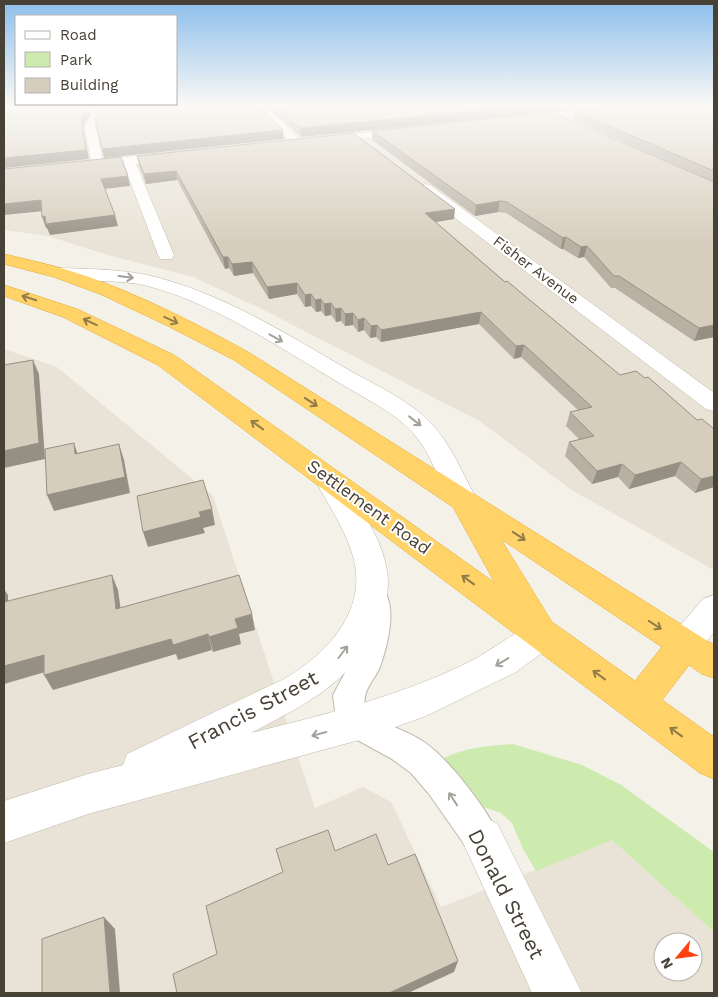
<svg xmlns="http://www.w3.org/2000/svg" width="718" height="997" viewBox="0 0 718 997" font-family="'Work Sans',sans-serif">
  <style>
    .residential { fill: #e8e3d6; fill-rule: evenodd }
    .green { fill: #cdeaaf }
    .lines { fill: none; stroke-linecap: round; stroke-linejoin: round }
    .lane-casing { stroke: #c0b9aa; stroke-width: 2 }
    .street-casing { stroke: #c0b9aa; stroke-width: 1 }
    .highway-casing { stroke: #e2a934; stroke-width: 1 }
    .lane { fill: #fff; fill-rule: evenodd }
    .street { fill: #fff; fill-rule: evenodd }
    .highway { fill: #ffd368; fill-rule: evenodd }
    .wall { fill: #b8b0a3 }
    .shaded-wall { fill: #969084 }
    .building { fill: #d6cdbd; stroke: #969084 }
    .oneway { stroke: #a4a09a }
    .oneway2 { stroke: #917c4a }
    .labels { text-anchor: middle; stroke-width: 4; stroke-linejoin: round; paint-order: stroke }
    .far-street-label { font-size: 15px; fill: #484236; stroke: #fff }
    .street-label { font-size: 18px; fill: #484236; stroke: #fff }
    .near-street-label { font-size: 21px; fill: #484236; stroke: #fff }
  </style>
  <rect width="100%" height="100%" fill="#f4f1e8"/>
  <path class="residential" d="M4,106H714V570L570,489L481,422L260,308L193,277L108,255L48,236L4,230Z
    M4,349L57,367L213,496L315,808L363,787L391,802L441,907L612,840L714,932V993H4ZM663,942H693V972H663Z"/>
  <path class="green" d="M513,744L582,765L621,785L714,852V932L612,840L536,871L523,849L512,823L501,813L484,807L479,802L444,758C466,747 489,746 513,744Z"/>
  <g class="lines">
    <defs>
      <path id="lane" d="M376,591L386,594C396,613 387,647 380,667C375,679 362,691 365,705C378,725 406,729 424,742C448,758 489,811 500,838L495,851L482,856L469,851L429,794L411,773L392,759L352,737L344,730L335,711L333,695L353,658L360,626L362,602L366,594Z"/>
      <path id="street" d="M100,106L134,107L129,110L103,112L95,127L103,159L174,152L180,156L174,160L136,164L174,255L172,259H160L158,255L124,165L85,169L79,165L81,162L91,161L85,127L93,113L67,115L62,112L67,109Z
        M255,106H265L301,141L303,143L301,145H293Z
        M621,106H653L648,109L522,122L517,119L522,116Z
        M410,128L414,129L416,131L414,133L321,143L315,140L321,137Z
        M425,184L430,185L714,393V411L706,409L420,191L418,188Z
        M60,268C89,269 118,269 147,275C218,291 282,331 345,368C373,384 406,398 430,422C451,444 463,474 477,500L473,507L463,509L453,507C439,483 432,454 413,433C394,412 366,399 341,384C280,348 218,305 148,286C117,278 84,284 54,277L51,273L54,269Z
        M325,466L334,469C353,498 379,531 386,566C391,587 386,609 376,628C348,686 305,704 251,733C327,714 401,696 471,661C484,655 534,619 543,620C546,621 551,623 554,624L559,634L554,644L516,672L426,716L359,740L88,814L4,843V801L88,774L123,765L127,754L286,678C329,652 370,608 352,553C343,525 326,501 312,475L316,469Z
        M714,595V632L697,654L685,658L673,654L668,644L673,634L703,599Z
        M482,817L497,823L582,993H532L461,838L467,823Z"/>
      <path id="highway" d="M4,254C33,261 61,267 89,277C144,297 197,324 248,352L714,645V678L702,674L689,665L662,700L714,737V779L700,773L158,365L63,317L4,296V285L77,309L174,355L495,583L453,507L234,360L168,326L100,294L54,277L4,264ZM501,539L662,647L635,681L552,622Z"/>
    </defs>
    <use href="#lane" class="lane-casing"/>
    <use href="#street" class="street-casing"/>
    <use href="#highway" class="highway-casing"/>
    <use href="#lane" class="lane"/>
    <use href="#street" class="street"/>
    <use href="#highway" class="highway"/>
  </g>
  <path class="wall" d="M267,106H607L301,137Z
    M714,106V337L694,341L615,288H611L584,257L578,258L563,249H561L506,213L498,212L475,216L372,140V131L699,175L572,119L574,111Z
    M137,156L454,219L435,222L505,282L620,375L697,420L714,429V487L695,493L675,476L629,489L618,477L592,484L565,456L569,442L580,440L566,426L570,412L578,410L521,357L514,359L479,324L381,342L376,337L370,338L364,330L358,332L353,325L345,326L341,321L336,322L331,315L325,316L321,311L316,312L311,306L305,307L297,294L269,299L253,273L234,276L229,268L225,269L177,180L146,184L139,166Z"/>
  <path class="shaded-wall" d="M59,106H83L67,107L60,111Z
    M528,106H607L301,137L300,128Z
    M88,107L90,115L83,127L89,159L4,168V158L81,119Z
    M283,130L284,139L104,158L102,149Z
    M176,171L177,180L146,184L144,174Z
    M128,176L130,186L104,189L101,179Z
    M41,200L44,211L4,215V204Z
    M500,201L498,212L475,216L476,205Z
    M455,209L454,219L424,224L425,213Z
    M115,215L118,226L50,235L47,228H46L42,217Z
    M566,237L563,249H561L563,238Z
    M587,246L584,257L578,258L581,247Z
    M223,257H228L229,268L225,269Z
    M252,262L253,273L234,276L232,264Z
    M297,283V294L269,299L267,287Z
    M311,294V306L305,307V295Z
    M321,299V311L316,312L315,300Z
    M331,303V315L325,316L324,304Z
    M341,308V321L336,322L335,309Z
    M481,312L479,324L381,342V330Z
    M353,313V325L345,326V314Z
    M364,318V330L358,332V320Z
    M377,325L376,337L370,338L371,326Z
    M714,325V337L694,341L699,328Z
    M524,345L521,357L514,359L516,346Z
    M33,360L39,374L45,459L4,468V451Z
    M74,443L79,458L75,454Z
    M119,444L124,460L130,493L54,511L47,495Z
    M681,462L675,476L629,489L635,475Z
    M622,464L618,477L592,484L597,471Z
    M714,476V487L695,493L701,479Z
    M212,509L215,525L203,528L205,533L148,547L143,532L199,512Z
    M112,575L118,590L123,625L116,609Z
    M4,577L5,580L4,589L8,595V619L4,612Z
    M252,614L255,630L239,634L241,644L213,652L209,637L235,619Z
    M208,634L212,650L178,660L176,654L53,690L44,675L171,639Z
    M44,655L52,670L4,684V666Z
    M104,917L115,929L120,993H110Z
    M458,961L454,972L408,993H389Z"/>
  <path class="building" d="M4,106H61L64,108L88,107L81,119L86,150L4,158Z
    M102,106H259L283,130L102,149L95,119Z
    M276,106H528L300,128Z
    M622,106H714V171L574,111Z
    M552,112L714,182V325L699,328L619,276H614L587,246L581,247L566,237L563,238L507,202L500,201L476,205L372,131Z
    M353,133L455,209L425,213L505,282L507,281L620,375L636,371L645,378L648,377L697,420L702,419L714,429V476L701,479L681,462L635,475L622,464L597,471L569,442L594,436L570,412L592,407L524,345L516,346L481,312L381,330L377,325L371,326L364,318L358,320L353,313L345,314L341,308L335,309L331,303L324,304L321,299L315,300L311,294L305,295L297,283L267,287L252,262L232,264L228,257H223L176,171L144,174L137,156Z
    M121,157L128,176L101,179L115,215L46,224L45,216L42,217L41,200L4,204V169Z
    M33,360L39,443L4,451V365Z
    M74,443L75,454L119,444L125,477L47,495L45,449Z
    M203,480L212,509L199,512L201,517L143,532L137,496Z
    M112,575L116,609L239,575L252,614L235,619L238,628L209,637L208,634L173,645L171,639L44,675V655L4,666V602Z
    M328,830L335,851L376,834L388,865L415,854L458,961L389,993H177L173,974L217,954L206,906L283,872L276,849Z
    M104,917L110,993H42V939Z"/>
  <defs><path id="oneway-shaft" d="M-6 0H5M1.5-3L5.5 0L1.5 3" fill="none" stroke-width="1.6" stroke-linecap="round" stroke-linejoin="round" transform="scale(1.25)"/></defs>
  <g class="oneway">
    <use href="#oneway-shaft" transform="translate(126 277) rotate(7)"/>
    <use href="#oneway-shaft" transform="translate(276 338) rotate(29)"/>
    <use href="#oneway-shaft" transform="translate(415 421) rotate(38)"/>
    <use href="#oneway-shaft" transform="translate(343 652) rotate(-53)"/>
    <use href="#oneway-shaft" transform="translate(502 662) rotate(149)"/>
    <use href="#oneway-shaft" transform="translate(319 734) rotate(165)"/>
    <use href="#oneway-shaft" transform="translate(453 799) rotate(-123)"/>
  </g>
  <g class="oneway2">
    <use href="#oneway-shaft" transform="translate(29 298) rotate(-162)"/>
    <use href="#oneway-shaft" transform="translate(171 320) rotate(25)"/>
    <use href="#oneway-shaft" transform="translate(90 322) rotate(-155)"/>
    <use href="#oneway-shaft" transform="translate(311 402) rotate(33)"/>
    <use href="#oneway-shaft" transform="translate(257 425) rotate(-144)"/>
    <use href="#oneway-shaft" transform="translate(519 536) rotate(33)"/>
    <use href="#oneway-shaft" transform="translate(468 580) rotate(-144)"/>
    <use href="#oneway-shaft" transform="translate(655 625) rotate(33)"/>
    <use href="#oneway-shaft" transform="translate(599 675) rotate(-144)"/>
    <use href="#oneway-shaft" transform="translate(676 732) rotate(-144)"/>
  </g>
  <linearGradient id="sky" x2="0" y2="1"><stop stop-color="#8cbeec"/><stop offset="0.43" stop-color="#faf9f5"/><stop offset="1" stop-color="#faf9f5" stop-opacity="0"/></linearGradient>
  <rect width="718" height="245" fill="url(#sky)"/>
  <g class="labels">
    <g class="far-street-label">
      <text transform="translate(536 270) rotate(37)" y="5">Fisher Avenue</text>
    </g>
    <g class="street-label">
      <text transform="translate(369 507) rotate(36)" y="6">Settlement Road</text>
    </g>
    <g class="near-street-label">
      <text transform="translate(253 710) rotate(-28)" y="7">Francis Street</text>
      <text transform="translate(506 894) rotate(63)" y="7">Donald Street</text>
    </g>
  </g>
  <rect width="718" height="997" fill="none" stroke="#484236" stroke-width="10"/>
  <rect x="15" y="15" width="162" height="90" fill="#ffffff" stroke="#b6b3af"/>
  <rect x="25" y="31" width="25" height="8" fill="#ffffff" stroke="#b6b3af"/>
  <text x="60" y="40" font-size="15" fill="#484236">Road</text>
  <rect x="25" y="52" width="25" height="15" fill="#cdeaaf" stroke="#b6b3af"/>
  <text x="60" y="65" font-size="15" fill="#484236">Park</text>
  <rect x="25" y="78" width="25" height="15" fill="#d6cdbd" stroke="#b6b3af"/>
  <text x="60" y="90" font-size="15" fill="#484236">Building</text>
  <g transform="translate(678 957) rotate(241)"><circle r="24" fill="#ffffff" stroke="#b6b3af"/>
  <path d="M0-4L9 19L0 12L-9 19Z" fill="#ff4114"/>
  <text y="-8" font-size="14" font-weight="bold" text-anchor="middle" fill="#484236">N</text>
  </g>
</svg>
